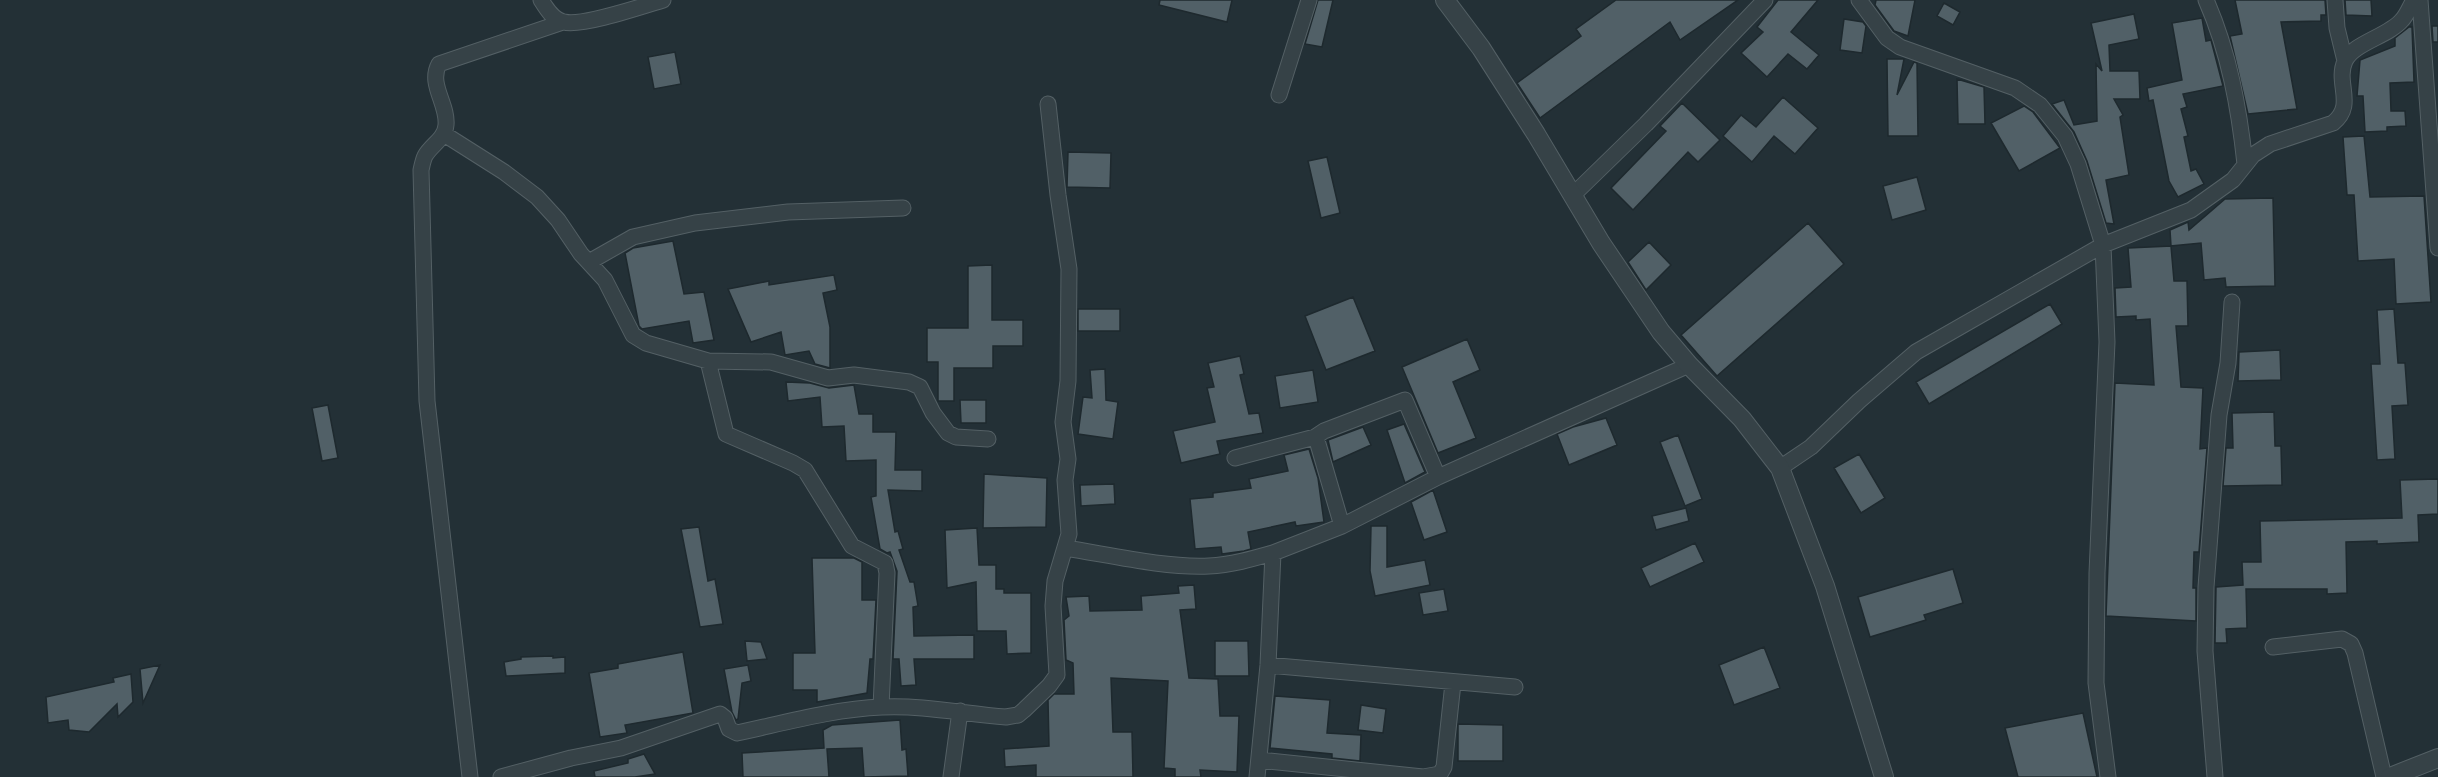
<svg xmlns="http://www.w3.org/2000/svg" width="2438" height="777" viewBox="0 0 2438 777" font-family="'Varela Round',sans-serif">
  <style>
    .building { fill: #516067; stroke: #1e292e; stroke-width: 1.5 }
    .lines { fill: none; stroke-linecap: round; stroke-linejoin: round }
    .minor-casing { stroke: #546065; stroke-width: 17 }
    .tertiary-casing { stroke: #546065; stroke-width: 20 }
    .minor { stroke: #364247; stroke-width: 15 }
    .tertiary { stroke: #364247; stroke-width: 18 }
  </style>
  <rect width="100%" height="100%" fill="#233036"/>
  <path class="building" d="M1160,0H1232L1227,22L1159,5Z
    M1318,0H1333L1322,47L1305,44Z
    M1616,0H1738L1680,40L1670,22L1540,118L1517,83L1581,36L1576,29Z
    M1778,0H1818L1791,32L1819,55L1807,69L1788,54L1767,77L1741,53L1763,32L1757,27Z
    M1876,0H1915L1908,36L1894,31L1875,5Z
    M2235,0H2325L2326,15H2321V21L2281,22L2297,109L2248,114L2230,36L2242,34Z
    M2345,0H2371L2372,16L2346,15Z
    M1944,3L1960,12L1953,25L1937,16Z
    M2134,14L2139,39L2109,45L2110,71H2139L2140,99H2114L2123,115L2120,117L2129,175L2106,180L2114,224L2106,223L2087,161L2074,132L2052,104L2064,100L2074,125L2097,121L2096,64L2102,71L2091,23Z
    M2202,18L2206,41L2211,40L2223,86L2183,94L2187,107L2181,109L2188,136L2184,137L2191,171L2196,169L2204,184L2178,197L2169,181L2153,100L2149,101L2147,88L2182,80L2172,23Z
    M1844,19L1863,22L1866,26L1862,53L1840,50Z
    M2432,26H2438V42H2433Z
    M2409,27H2412L2414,82L2390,83L2391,111H2405L2406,126L2387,127V131L2365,132L2363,96H2357L2360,60L2395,46V38Z
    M675,52L681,84L654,89L648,57Z
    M1887,59H1904L1897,95L1914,62L1917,63L1918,136H1888Z
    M1957,79L1984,87L1985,124H1958Z
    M1783,97L1818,128L1795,154L1774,136L1752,162L1723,136L1741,115L1756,127Z
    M1682,103L1720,140L1698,162L1688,152L1633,210L1611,188L1666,131L1660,126Z
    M2024,106L2033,112L2060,148L2019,171L1991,123Z
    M2364,136L2370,197L2424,196L2431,302L2396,304L2394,259L2358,261L2354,195H2347L2343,137Z
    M1068,152L1111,153L1110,188L1067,187Z
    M1327,157L1340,213L1321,218L1308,161Z
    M1917,177L1926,210L1892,220L1883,186Z
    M2273,198L2275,286L2226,287L2225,278L2204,280L2201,243L2171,246L2174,281H2187L2188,326H2176L2181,387L2203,388L2200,449L2207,448L2199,552H2194L2193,588H2196V621L2106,616L2115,383L2154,385L2150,319L2136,320V316L2116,317L2115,288L2131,287L2128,248L2171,246L2170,230L2188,222L2189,230L2225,199Z
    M1808,223L1844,264L1717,376L1681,335Z
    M673,241L684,294L704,292L714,340L693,343L689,321L642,329L639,326L625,253L633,248Z
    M1649,242L1671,265L1646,290L1628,262Z
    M992,265V320H1023V346H993V368H954V401H938V362H927V328H968V266Z
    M834,275L837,290L823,293L830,327V368L815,364L809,351L785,355L781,332L751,342L728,289L769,281V285Z
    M1353,297L1375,351L1326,370L1305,316Z
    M2050,304L2062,324L1929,404L1916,382Z
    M1078,309H1120V331H1078Z
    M2394,309L2398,363H2405L2408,405L2392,406L2395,459L2377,460L2371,364H2380L2377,310Z
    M1467,339L1480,370L1453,382L1476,438L1438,453L1402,367Z
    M2280,350L2281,380L2238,381L2239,352Z
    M1240,356L1244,374L1240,375L1249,414L1259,413L1263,433L1217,441L1220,454L1181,463L1173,431L1215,422L1207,388L1214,387L1208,363Z
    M1105,369L1106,400L1118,402L1113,439L1078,434L1083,397L1092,398L1090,370Z
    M1313,370L1318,402L1280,408L1275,376Z
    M786,382L810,383L829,388L854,385L859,414H873V432H896L895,470H922V491L888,490L895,532L898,531L903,549L899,550L910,582H914L918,606L913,607L914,636L974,635V659H914L916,685L901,686L899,659H893L897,571L890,552L887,553L880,549L871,497L876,496V460L846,461L844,426L822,427L820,397L788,401Z
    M960,400H986V423H961Z
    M328,405L338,458L322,461L312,408Z
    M2274,412L2275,446H2281L2282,485L2223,486L2226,448H2233L2232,413Z
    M1606,418L1617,445L1569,465L1557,434L1573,427Z
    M1404,424L1425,472L1405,483L1387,430Z
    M1363,427L1371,445L1333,462L1328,440Z
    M1678,435L1702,499L1685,506L1660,442Z
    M1309,449L1318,478L1324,522L1296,526L1295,522L1248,532L1251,549L1244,551L1222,554L1221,547L1195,549L1190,499L1213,497V493L1251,488L1249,479L1288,471L1284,455Z
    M1859,454L1885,498L1861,513L1834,468Z
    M984,474L1047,478L1046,527L983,528Z
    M2438,479V514L2418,515L2419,542L2377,544V541L2346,542L2347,593L2327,594V589H2246L2247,628L2226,629L2227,643H2215L2216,587L2243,585L2242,562H2261L2260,521L2402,518L2400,480Z
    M1114,484L1115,504L1081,506L1080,485Z
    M1433,490L1447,532L1424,540L1411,502Z
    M1686,508L1689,521L1656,530L1652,516Z
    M1371,526H1387V567L1425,560L1430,585L1375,596L1370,571Z
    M699,527L708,581L715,579L723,624L700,627L681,529Z
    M977,528L979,565H996V589H1004V593H1031V653L1007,654L1006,631H977L976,582L947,588L945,530Z
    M1695,543L1704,562L1650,587L1641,568Z
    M812,558H854L862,562V600H876L873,659H870L867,693L817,702V690H793V653H815Z
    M1953,569L1963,603L1924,615L1926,620L1870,637L1858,597Z
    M1194,585L1196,609L1180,610L1189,678L1218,679L1220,716H1239L1237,772L1200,770L1201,777H1175V769L1164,768L1168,681L1111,678L1113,732H1132L1133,777H1036V765L1005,767L1004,749L1049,746L1048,700L1054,694H1074L1073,663L1066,660L1064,620L1069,616L1066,597L1089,596L1090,611L1142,610L1141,596L1179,593L1178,586Z
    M1444,589L1448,611L1423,615L1419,593Z
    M745,641L761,642L767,659L747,661Z
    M1215,641H1248L1249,676H1215Z
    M1764,647L1780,688L1734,705L1719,665Z
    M683,652L693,713L625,725L627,733L600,737L589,673L618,668V664Z
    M553,656V658L565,657V673L506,676L504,662L521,659V657Z
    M160,665L143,703L140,669Z
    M748,665L751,681L742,683L738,719L736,720L732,712L724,669Z
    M131,674L133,702L118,717L117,704L89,732L69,730L68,720L48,723L46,697L114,682L113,678Z
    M1275,696L1330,700L1327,733L1361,735L1360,761L1332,758V754L1270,748Z
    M1361,705L1386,709L1383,733L1358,730Z
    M2083,713L2097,777H2018L2005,728Z
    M900,720L902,750L906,749L908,776L864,777L862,748L827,749L829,777H743L742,753L824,748L823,730L832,725Z
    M1458,724L1503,725V761H1458Z
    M644,754L655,774L635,777H595L594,771L628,763V759Z"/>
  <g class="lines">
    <defs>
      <path id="minor" d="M541,0C546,8 553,20 564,22C581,27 643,6 663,0
        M1859,0L1887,38L1900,47L2015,88L2040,105L2065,136L2078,164L2103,245L2107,342L2097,573L2096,683L2108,777
        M2206,0C2229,52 2239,108 2245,164
        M2335,0L2337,28L2345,61
        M2420,0L2438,248
        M1279,95L1309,0
        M444,134L504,172L537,197L558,220L581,254L605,280L633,335L646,343L708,361L771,362L828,378L854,375L909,382L920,387L933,413L948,433L956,437L988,439
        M1572,196L1646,124L1765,0
        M589,262L633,237L695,223L788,212L903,208
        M708,361L726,434L793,463L805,470L852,546L885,563L887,573L881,707
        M1318,444L1342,526
        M1235,458L1315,437L1324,431L1405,400L1438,477
        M1780,468L1811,447L1859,401L1916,352L2103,245L2191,210L2233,180L2253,155L2270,144L2333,123C2356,105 2335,83 2345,61C2353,43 2389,36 2402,20C2407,15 2410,6 2414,0
        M1065,548C1110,555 1164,568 1209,566C1231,565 1252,559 1273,553
        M2273,647L2342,639L2351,644L2355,653L2384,777
        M1268,665L1515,687
        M1259,760L1423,777L1440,774L1444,767L1453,683
        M470,777L427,401L421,170C422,166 423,160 425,156C431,145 445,139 446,125C448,104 428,84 439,64L563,22
        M501,777L571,758L621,748L720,714L725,718L729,729L737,733C784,723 833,709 882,707C924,705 965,714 1006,717L1018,715L1024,710L1049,686L1057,675L1053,606L1055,581L1069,534L1065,480L1068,459L1063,422L1068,381L1069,269L1058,195L1048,104
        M951,777L960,711
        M1257,777L1268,665L1273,553L1342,526L1438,477L1689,365
        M2215,777L2205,651L2206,587L2219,415L2228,363L2232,302"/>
      <path id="tertiary" d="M1445,0L1481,48L1536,134L1601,243L1661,332L1689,365L1742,419L1780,468L1825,586L1884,777
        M2390,777L2438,758"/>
    </defs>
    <use href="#minor" class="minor-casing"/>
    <use href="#tertiary" class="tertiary-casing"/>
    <use href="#minor" class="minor"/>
    <use href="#tertiary" class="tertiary"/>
  </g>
</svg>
